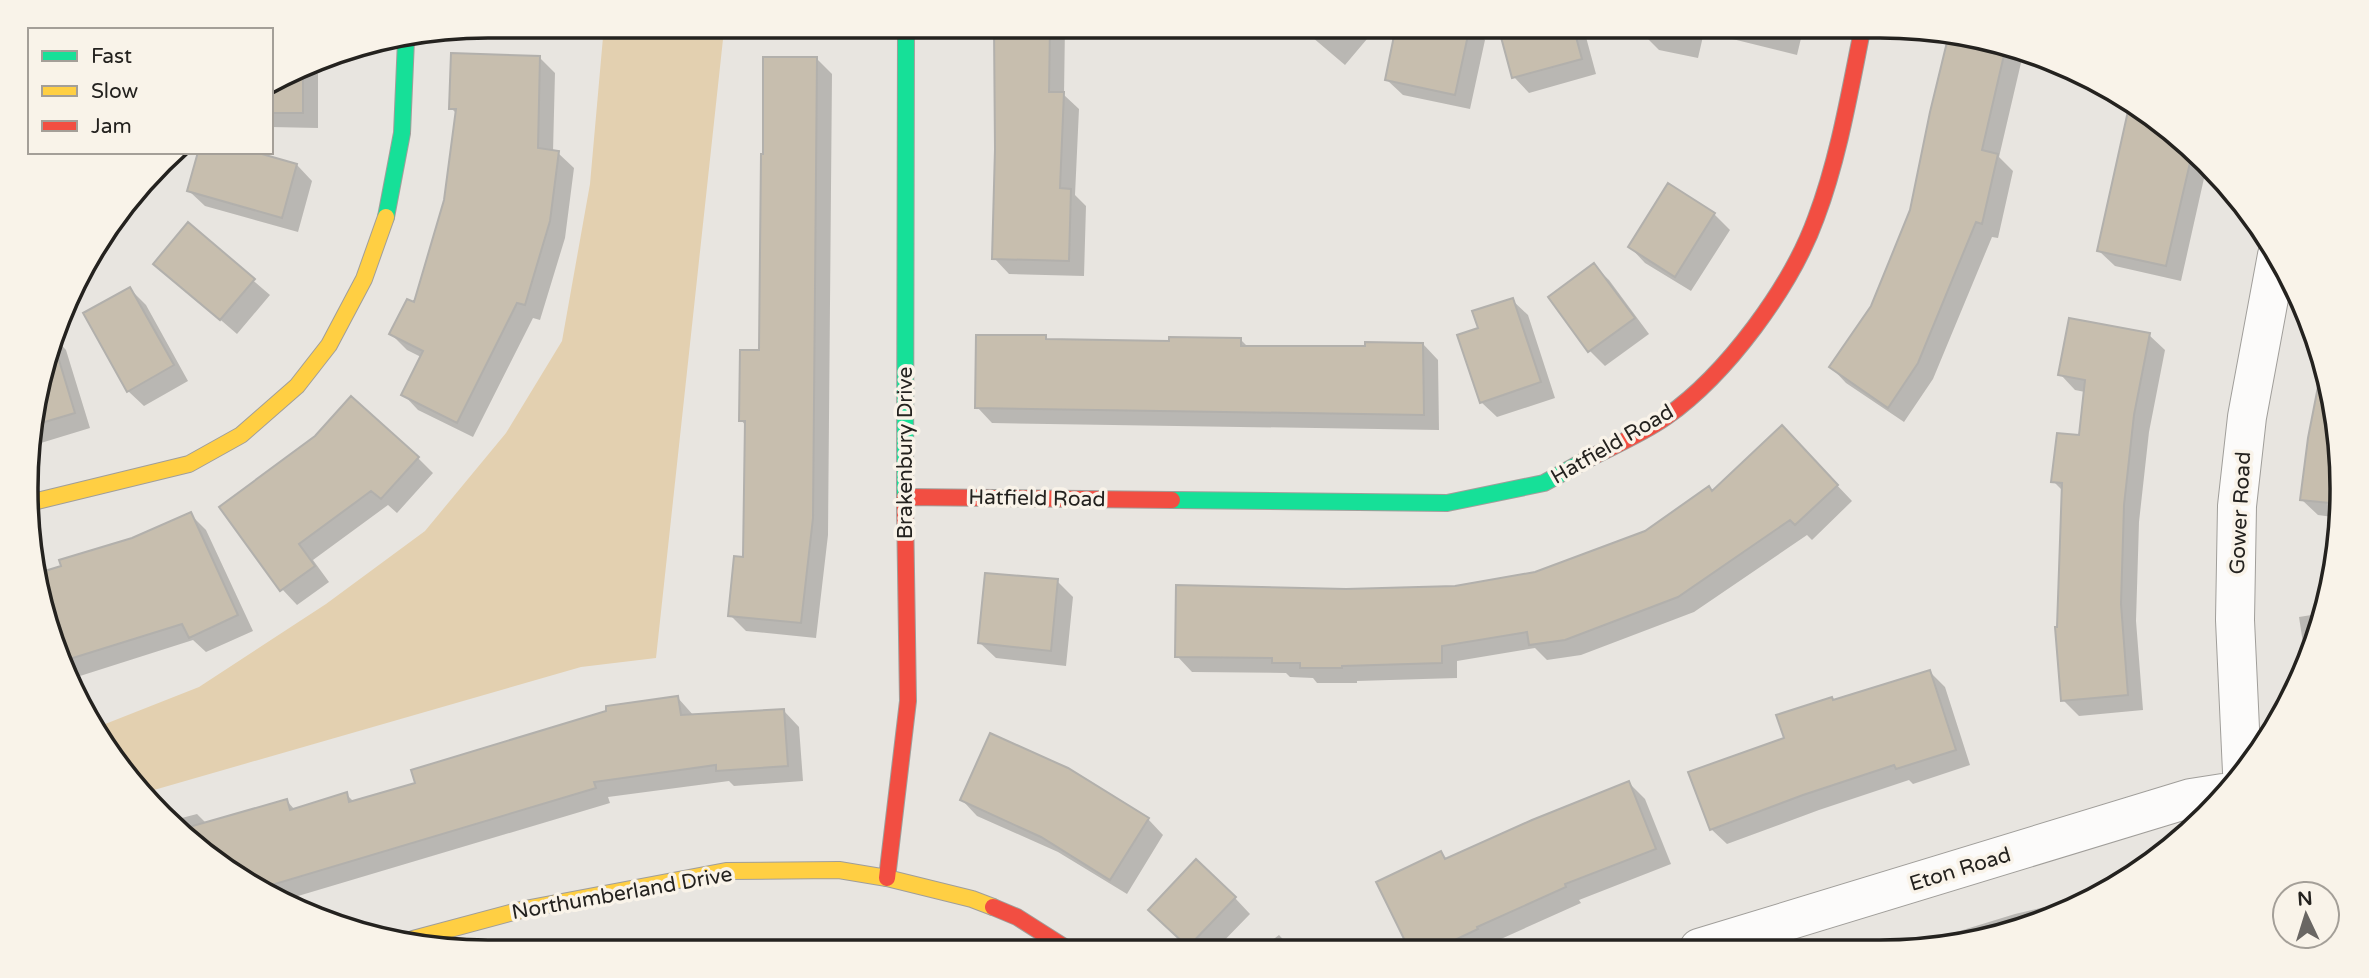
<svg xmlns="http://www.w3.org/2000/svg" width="2369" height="978" viewBox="0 0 2369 978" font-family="'Varela Round',sans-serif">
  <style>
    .green { fill: #e3d0b0 }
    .shadow { fill: #0003 }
    .building { fill: #c7beae; stroke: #b2b0ac; stroke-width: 2 }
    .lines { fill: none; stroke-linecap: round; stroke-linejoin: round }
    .street-casing { stroke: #a09e9a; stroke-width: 40 }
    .fast-casing { stroke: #a09e9a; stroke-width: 18 }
    .slow-casing { stroke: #a09e9a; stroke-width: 18 }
    .jam-casing { stroke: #a09e9a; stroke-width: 18 }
    .street { stroke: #fcfbfa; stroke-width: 38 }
    .fast { stroke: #16e098; stroke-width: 16 }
    .slow { stroke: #ffcf43; stroke-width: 16 }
    .jam { stroke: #f24e42; stroke-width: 16 }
    .labels { text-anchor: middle; stroke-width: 7; stroke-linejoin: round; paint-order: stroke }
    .street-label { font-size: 21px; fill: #24221f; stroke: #f9f3e9 }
    .rim { fill: none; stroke: #24221f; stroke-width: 3.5 }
  </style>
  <rect width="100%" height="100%" fill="#e8e5e0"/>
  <path class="green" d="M604,26L724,30L656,658L581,667L147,792L104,746L95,728L199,687L326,604L425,531L506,433L562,341L590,184Z"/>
  <path class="shadow" d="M996,26H1065L1064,95L1079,109L1075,195L1086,206L1084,276L1009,274L994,258Z
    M1299,26H1378L1345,65Z
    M1398,26H1471L1485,40L1470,109L1403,95L1387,80Z
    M1500,26H1583L1596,74L1529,93L1514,77Z
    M1645,26H1804L1797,55L1704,32L1698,58L1659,50L1643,34Z
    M1949,38L2024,50L1999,157L2013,171L1998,238L1992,237L1933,379L1904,422L1846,383L1831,367L1872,307L1911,211Z
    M540,58L555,73L553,152L558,153L574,168L565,238L540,320L533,318L473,437L418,410L403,394L421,357L407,350L391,334L415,305L445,201L457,114L451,108Z
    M816,58L832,74L828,535L816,638L746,631L730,615L744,559L746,426L741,420L761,352Z
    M309,65L318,74V128L271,127V82Z
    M2131,102L2185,141L2207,165L2181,281L2115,266L2099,251Z
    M297,165L312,181L298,232L205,206L189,191Z
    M1714,214L1730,230L1691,291L1645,263L1630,247Z
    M188,225L270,295L237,334L156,264Z
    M1593,265L1609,280L1649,334L1605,366L1590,351Z
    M130,289L146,305L188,381L144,406L128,391Z
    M1512,300L1528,315L1555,398L1497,417L1481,402L1480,329Z
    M2149,335L2165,350L2149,432L2139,522L2136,621L2143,710L2079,716L2063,700L2064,492L2053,481L2080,437L2085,392L2075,390L2060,374Z
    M53,336L66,350L90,428L31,446L30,428Z
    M1045,337L1049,341L1171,342L1240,339L1248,347L1367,348L1423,344L1438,360L1439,430L992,423L977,407Z
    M2324,362L2342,458L2340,518L2318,515L2302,500L2309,438Z
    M1797,443L1852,501L1812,540L1807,535L1694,612L1581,655L1547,660L1535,648L1457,661V678L1357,681V683H1317L1313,678L1290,677L1286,673L1192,672L1177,656L1346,591L1455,588L1536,574L1646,532Z
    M418,458L433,473L397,513L388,505L313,560L329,582L297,605L282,589L221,507Z
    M190,514L206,530L253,631L206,652L193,640L80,676L85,691L76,694L61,666L35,576L133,540Z
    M1057,581L1073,597L1066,666L996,658L980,643Z
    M2324,613L2318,637L2306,663L2299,617Z
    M1930,672L1945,687L1970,765L1913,784L1909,780L1819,810L1727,844L1711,829L1835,702Z
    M678,698L694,716L784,711L799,727L803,781L734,786L729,781L608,797L610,803L288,899L208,856L174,820L197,814L207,824L287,801L295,810L346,794L354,802L417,785Z
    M1629,783L1645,799L1671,864L1579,900L1581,903L1492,943V944L1483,949H1411L1378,883L1440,853L1447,860Z
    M962,800L1148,819L1163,835L1127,894L1058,852L977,816Z
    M2091,896L2057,916L1941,948H1904L2015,914Z
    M1235,898L1250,914L1215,950H1193L1166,925Z
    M1279,935L1293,950H1259Z
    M749,945L829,949L835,951H749Z"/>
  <path class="building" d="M994,26H1050L1049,92H1064L1060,188L1071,189L1069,261L992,259L995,149Z
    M1396,26H1470L1455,95L1385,80Z
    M1498,26H1573L1582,59L1512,78Z
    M1947,42L2004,55L1982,150L1998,154L1982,224L1976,222L1918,363L1888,408L1829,367L1871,306L1910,210L1930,112Z
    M451,53L540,56L538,148L559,151L550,221L525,305L517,303L457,423L401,395L423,351L389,334L407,299L414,302L444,200L456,109H449Z
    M763,57H817L813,518L801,623L728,616L734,556L743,557L745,421H739L740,350H759L761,154H763Z
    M303,68V113H271V82Z
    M2130,102L2185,141L2193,150L2166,266L2097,251Z
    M198,152H255L297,164L282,218L187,191Z
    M1668,183L1715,213L1675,277L1628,247Z
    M188,222L255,279L220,320L153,264Z
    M1594,263L1635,318L1588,352L1548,297Z
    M130,287L174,365L127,392L83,313Z
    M1513,298L1541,382L1480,403L1457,335L1478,328L1472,311Z
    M2069,318L2150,333L2134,415L2124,505L2121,604L2128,695L2061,701L2055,627H2057L2062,483L2051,482L2057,433L2079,435L2085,380L2058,375Z
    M976,335H1046V339L1169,341V337L1241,338V346H1365V342L1423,343L1424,415L975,408Z
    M52,337L75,413L31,426L51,340Z
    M2323,361L2327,369L2342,458L2340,504L2300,500L2308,438Z
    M351,396L419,457L381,499L371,491L299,544L315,566L280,591L219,507L315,436Z
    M1782,425L1838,485L1795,525L1790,520L1678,597L1565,640L1529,645L1527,632L1442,646V663L1342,666V668H1300V663H1272V658L1175,657L1176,585L1346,589L1455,586L1535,572L1645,531L1709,486L1712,491Z
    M191,512L238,615L189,638L182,624L60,662L35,574L61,566L59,560L132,538Z
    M985,573L1058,579L1051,651L978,643Z
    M1930,670L1956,750L1896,769L1894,765L1803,795L1710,830L1688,772L1784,738L1776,715L1832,697L1833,700Z
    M678,696L681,715L784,709L788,766L716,771V765L594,782L596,788L265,887L208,856L182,829L287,799L290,810L347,792L349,802L415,783L411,770L606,711V706Z
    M990,733L1068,768L1149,818L1110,880L1041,837L960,800Z
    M1629,781L1656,849L1565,884L1566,887L1477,927L1478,929L1436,949H1409L1376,882L1441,851L1445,859L1532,820Z
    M1196,859L1236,897L1188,947L1148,910Z"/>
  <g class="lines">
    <defs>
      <path id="street" d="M2242,772L2235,620L2237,506L2247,417L2277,255
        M1699,948L2191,798L2223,793"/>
      <path id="fast" d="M386,217L402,133L406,40
        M1172,500L1447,503L1544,483L1586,460
        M905,506L906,26"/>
      <path id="slow" d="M33,502L189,464L241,435L297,386L329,345L364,279L386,217
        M413,939L525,909L726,871L839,870L887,878L972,899L993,907"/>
      <path id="jam" d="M1586,460C1613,446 1642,434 1666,417C1727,374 1791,287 1816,218C1839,157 1850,90 1863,26
        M905,497L1172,500
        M887,878L908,701L905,506
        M993,907L1017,917L1069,950"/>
    </defs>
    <use href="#street" class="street-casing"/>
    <use href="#fast" class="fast-casing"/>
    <use href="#slow" class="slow-casing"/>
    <use href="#jam" class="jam-casing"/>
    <use href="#street" class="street"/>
    <use href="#fast" class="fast"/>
    <use href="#slow" class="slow"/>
    <use href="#jam" class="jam"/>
  </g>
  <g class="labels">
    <g class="street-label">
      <text transform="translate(1612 444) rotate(-30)" y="7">Hatfield Road</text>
      <text transform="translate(905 453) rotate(-90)" y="7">Brakenbury Drive</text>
      <text transform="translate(1037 498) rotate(1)" y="7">Hatfield Road</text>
      <text transform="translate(2240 513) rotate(-87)" y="7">Gower Road</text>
      <text transform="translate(1960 869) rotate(-17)" y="7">Eton Road</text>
      <text transform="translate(622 893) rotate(-10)" y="7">Northumberland Drive</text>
    </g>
  </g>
  <path d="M0 0H2369V978H0ZM488 38H1880A450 450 0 0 1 2330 488V490A450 450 0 0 1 1880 940H488A450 450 0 0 1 38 490V488A450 450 0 0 1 488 38Z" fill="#f9f3e9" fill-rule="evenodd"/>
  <path class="rim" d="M488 38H1880A450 450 0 0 1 2330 488V490A450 450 0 0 1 1880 940H488A450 450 0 0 1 38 490V488A450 450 0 0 1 488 38Z"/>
  <rect x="28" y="28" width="245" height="126" fill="#f9f3e9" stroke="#a49f98" stroke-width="2"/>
  <rect x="42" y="51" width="35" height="10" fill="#16e098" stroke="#a49f98" stroke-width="2"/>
  <text x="91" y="63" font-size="21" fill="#24221f">Fast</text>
  <rect x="42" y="86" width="35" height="10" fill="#ffcf43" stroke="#a49f98" stroke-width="2"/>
  <text x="91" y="98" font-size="21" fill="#24221f">Slow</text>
  <rect x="42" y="121" width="35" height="10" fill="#f24e42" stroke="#a49f98" stroke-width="2"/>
  <text x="91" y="133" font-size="21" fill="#24221f">Jam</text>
  <g transform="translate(2306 915) rotate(356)"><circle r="33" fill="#f9f3e9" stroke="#a49f98" stroke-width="2"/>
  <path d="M0-5L12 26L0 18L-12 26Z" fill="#696663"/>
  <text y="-10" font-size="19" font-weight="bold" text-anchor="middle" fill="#24221f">N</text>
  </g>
</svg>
